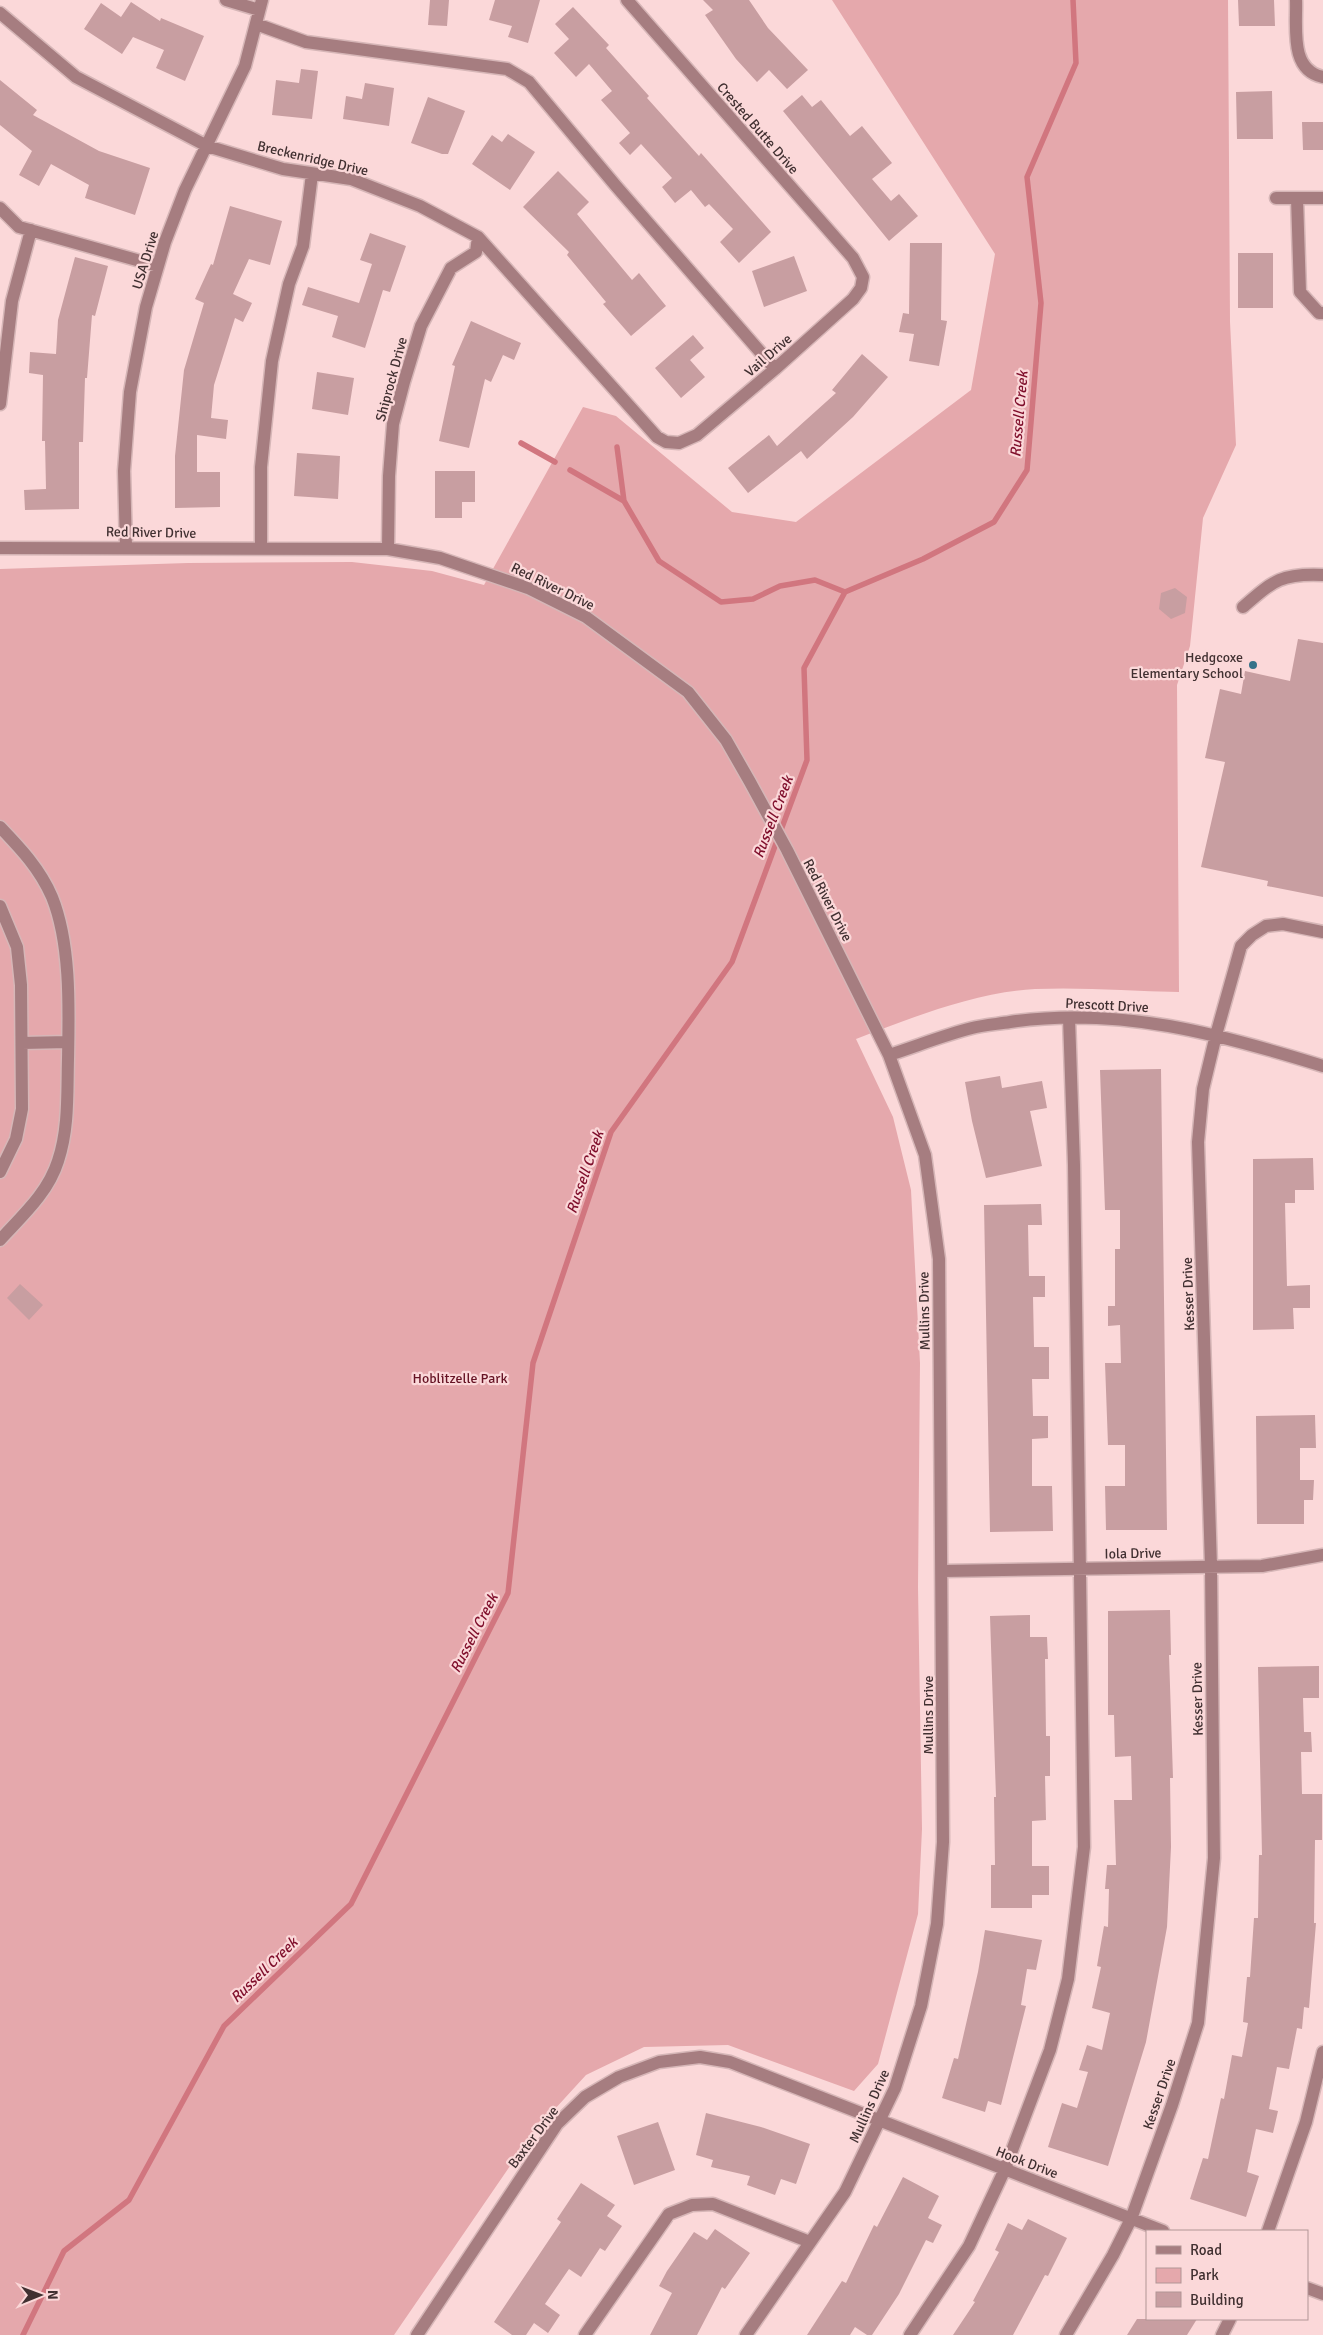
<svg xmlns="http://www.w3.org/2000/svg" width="1323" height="2335" viewBox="0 0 1323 2335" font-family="Signika,sans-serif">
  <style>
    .green { fill: #e5a8ac }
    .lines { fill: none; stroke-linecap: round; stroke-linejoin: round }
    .stream { stroke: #d1767f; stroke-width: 5.5 }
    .building { fill: #c89ea1 }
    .minor-casing { stroke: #d6b6b7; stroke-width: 15 }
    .minor { stroke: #a67d80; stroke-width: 12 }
    .poi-dot { fill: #357289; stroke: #fbd8d9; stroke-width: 2 }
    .labels { text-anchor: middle; stroke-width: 4.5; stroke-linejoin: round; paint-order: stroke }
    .street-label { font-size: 14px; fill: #413031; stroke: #fbd8d9 }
    .poi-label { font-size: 14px; fill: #413031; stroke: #fbd8d9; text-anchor: end }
    .park-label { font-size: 14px; fill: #661324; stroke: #fbd8d9 }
    .water-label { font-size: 15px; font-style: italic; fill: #7f0e2b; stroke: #fbd8d9 }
  </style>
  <rect width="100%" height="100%" fill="#fbd8d9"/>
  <path class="green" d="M832,0H1228L1230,322L1236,445L1203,518L1190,646L1177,685L1179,992C1131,991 1083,987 1035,989C975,992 911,1018 856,1039L893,1117L911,1190L920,1363L918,1587L922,1829L918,1914L878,2064L854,2091L728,2045L644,2047L586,2075L532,2134L394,2335H0V569L188,563L352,562L432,571L484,585L583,407L616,416L732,512L796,522L971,390L995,254Z"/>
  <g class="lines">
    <path class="stream" d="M521,443L555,462
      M617,447L624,501L659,561L721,602L753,599L780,586L815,580L845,592
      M570,470L624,501
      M23,2335L64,2251L129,2200L224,2026L351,1904L508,1593L533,1363L611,1132L732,962L807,760L804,668L845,592L923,559L994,522L1027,470L1041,303L1027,177L1076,63L1073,0"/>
  </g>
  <path class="building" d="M430,0H449L447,26L428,25Z
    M495,0H540L528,43L508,37L512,26L489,20Z
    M703,0H749L768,28L808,70L787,89L769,70L757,82L736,59L705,15L713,10Z
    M1238,0H1274L1275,26H1239Z
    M131,2L160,21L161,18L204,36L185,81L156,68L164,50L133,37L122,54L84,29L101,3L121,17Z
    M573,7L609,45L606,48L649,96L647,98L699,156L701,153L771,232L739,263L720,242L733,229L709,204L705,207L691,190L675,203L662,187L672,178L641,144L630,155L619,143L630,133L601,100L612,91L589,64L576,77L554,53L569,39L555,24Z
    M301,69L318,71L312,119L272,115L276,80L299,83Z
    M0,80L37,110L33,115L99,151L150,168L135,215L85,198L89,185L51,164L39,186L19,175L32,151L0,125Z
    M365,83L394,88L389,126L343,119L346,96L362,99Z
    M1272,91L1273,139H1237L1236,92Z
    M802,95L812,107L821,100L850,136L862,126L892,163L872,179L891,201L899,194L918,216L889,241L783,111Z
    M428,97L465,111L448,154H442L411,143Z
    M1302,122H1323V150H1303Z
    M508,134L535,152L510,190L472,164L492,135L502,142Z
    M558,171L589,202L577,214L632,280L639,273L666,306L631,336L603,304L606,302L567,255L569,252L523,207Z
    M230,206L282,221L270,265L249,259L233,294L252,303L243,322L235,318L214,385L211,418L228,420L226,439L197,435V472H220V507L175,508V456L184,370L204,303L195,299L211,264L213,265Z
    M370,233L406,246L390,292L383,290L365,348L332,337L338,316L302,305L308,287L359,303L372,264L360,260Z
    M910,243H942L941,320L947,321L939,366L909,361L914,334L899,332L903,313L909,314Z
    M1238,253H1273V308H1238Z
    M794,256L807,291L764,307L752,271Z
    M75,257L108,266L95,316L92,315L87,378H85L83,442H79V509L25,510L24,490L46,489L45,441H42L43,375L29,373L30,352L56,354L58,320Z
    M471,321L521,343L514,360L503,355L491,382L485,379L469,448L439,441L455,366L452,365Z
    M693,335L704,348L690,360L705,377L681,398L655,368Z
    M862,354L888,377L853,417L807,459L801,451L748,493L728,468L769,435L777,446L836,393L832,390Z
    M317,372L354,378L348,415L312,409Z
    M297,453L340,456L338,499L294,496Z
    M435,471H475V502H462V518H435Z
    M1175,588L1187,597L1185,613L1171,619L1159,609L1161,593Z
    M1298,639L1323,643V897L1267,886L1268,881L1201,867L1225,762L1205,758L1220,689L1241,694L1245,671L1290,681Z
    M1161,1069L1167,1530H1106L1105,1486H1125V1445H1108L1105,1363H1121L1120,1325L1108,1326V1306H1115V1249H1120V1210H1105L1100,1070Z
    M1000,1076L1002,1088L1042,1081L1047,1108L1030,1111L1042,1166L986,1178L972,1121L965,1082Z
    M1313,1158L1314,1190H1295V1203H1285L1287,1286L1310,1285V1308H1293L1294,1329L1253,1330V1159Z
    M1041,1204L1042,1225H1028L1029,1276H1045V1297H1033L1034,1347H1049V1379H1032L1033,1416H1048V1438L1032,1439V1486H1052L1053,1531L990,1532L984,1205Z
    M20,1284L43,1305L29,1320L7,1298Z
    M1315,1415L1316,1448H1300V1480H1314L1313,1500H1304V1524H1257L1256,1416Z
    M1170,1610L1171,1655H1169L1173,1778H1170L1171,1847L1167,1927L1146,2042L1108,2166L1048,2147L1062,2103L1077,2108L1088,2072L1079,2070L1087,2045L1102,2050L1110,2013L1092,2008L1101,1967L1097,1966L1104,1926L1108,1927L1109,1889H1105L1107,1865H1116L1114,1800H1132L1131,1756L1115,1757L1114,1715H1108V1611Z
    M1030,1615V1637H1047L1048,1659H1045L1046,1736H1050V1776H1045L1046,1820L1032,1821V1866H1049V1895H1032V1908H991V1865H995L994,1797H996L990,1616Z
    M1319,1666V1698H1303L1304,1732H1311L1312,1752H1301L1302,1794H1322V1840H1315L1314,1923H1316L1309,2008L1304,2007L1302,2029L1297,2028L1289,2069L1277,2067L1269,2109L1278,2111L1273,2133L1256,2129L1247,2172L1259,2176L1246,2217L1190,2199L1203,2158L1208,2159L1221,2098L1224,2099L1232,2055L1242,2057L1248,2023L1243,2022L1247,1977H1250L1254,1918H1258L1259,1855H1262L1258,1667Z
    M985,1930L1042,1940L1036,1970L1027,1969L1021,2005L1026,2006L1001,2105L988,2101L985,2112L942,2098L954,2058L958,2059L978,1972Z
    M706,2113L761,2127L810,2144L796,2184L781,2179L775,2195L747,2185L750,2176L711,2167L713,2160L696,2155Z
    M658,2122L675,2170L634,2185L617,2136Z
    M903,2177L939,2196L928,2218L942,2225L933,2243L926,2240L899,2294L872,2335H867L855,2327L850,2335H807L842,2281L846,2283L874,2225L877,2227Z
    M581,2183L615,2205L607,2216L622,2226L605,2251L600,2248L581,2277L569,2269L545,2304L560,2315L548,2333L534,2323L526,2335H512L494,2322L561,2222L557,2219Z
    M1028,2219L1067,2238L1048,2276L1045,2275L1013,2335H953L975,2302L973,2301L999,2252L995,2250L1008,2223L1022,2230Z
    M715,2229L750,2253L725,2289L722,2287L697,2335H650L672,2293L659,2286L667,2271L694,2232L707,2240Z
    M1137,2319H1197L1187,2335H1127Z"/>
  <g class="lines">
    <defs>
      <path id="minor" d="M226,0L259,10
        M1296,0C1297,27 1289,70 1323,77
        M0,13L76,77L207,146L283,169L351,179L420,206L478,237L657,437L666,442L679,443L697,435L775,369L853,299L861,288L863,277L853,258L627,0
        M256,24L306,42L507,69L529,82L616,186L775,369
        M1276,198H1323
        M1297,198L1300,292L1319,313H1323
        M0,208L19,227L158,266
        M0,404L12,301L31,230
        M126,547L124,471L130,392L146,307L165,242L185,190L245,66L262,0
        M0,548L388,549L440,558L528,588L586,617L688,692L726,740L750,782L787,850L889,1055L925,1155L939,1259L943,1842L937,1924L921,2006L895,2088L845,2192L746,2335
        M261,549V467L272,361L289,284L303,246L312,174
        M388,549L389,476L393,424L404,382L421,326L451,268L476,252L478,237
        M1243,607C1273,581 1281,573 1323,575
        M0,827C21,849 40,869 52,897C71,944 69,1009 68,1059C67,1094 69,1128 58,1161C48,1193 22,1216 0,1240
        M0,906L17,947L21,985L22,1109L16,1139L0,1172
        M22,1043L68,1042
        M889,1055C917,1046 944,1035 972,1028C984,1025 998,1024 1010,1022C1119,1006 1220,1034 1323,1066
        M943,1571L1262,1566L1323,1555
        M1268,2231L1306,2122L1323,2052
        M1307,2288L1323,2294
        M417,2335L557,2124L585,2097L619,2077L659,2062L700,2057L730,2062L1163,2231
        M585,2335L669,2214L692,2205L713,2204L810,2242
        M910,2335L969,2246L1005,2169L1050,2050L1068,1979L1084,1847L1074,1165L1069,1018
        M1066,2335L1113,2255L1131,2219L1172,2105L1198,2023L1214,1858L1211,1567L1198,1142L1203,1089L1216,1035L1241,946L1252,935L1266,926L1283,924L1323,932
        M1222,2335L1230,2319"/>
    </defs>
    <use href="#minor" class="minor-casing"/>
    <use href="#minor" class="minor"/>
  </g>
  <circle class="poi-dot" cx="1253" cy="665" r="5"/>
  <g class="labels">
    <g class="street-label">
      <text transform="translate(758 128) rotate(49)" y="5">Crested Butte Drive</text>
      <text transform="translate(313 158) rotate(13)" y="5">Breckenridge Drive</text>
      <text transform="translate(145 260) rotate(-73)" y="5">USA Drive</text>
      <text transform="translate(768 355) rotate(-41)" y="5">Vail Drive</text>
      <text transform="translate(391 379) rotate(-75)" y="5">Shiprock Drive</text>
      <text transform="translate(151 532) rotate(1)" y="5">Red River Drive</text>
      <text transform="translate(553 586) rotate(26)" y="5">Red River Drive</text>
      <text transform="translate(828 900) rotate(63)" y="5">Red River Drive</text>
      <text transform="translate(1107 1005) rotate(3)" y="5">Prescott Drive</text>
      <text transform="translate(1188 1294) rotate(-92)" y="5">Kesser Drive</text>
      <text transform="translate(924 1311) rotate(-91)" y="5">Mullins Drive</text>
      <text transform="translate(1133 1553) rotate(-1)" y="5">Iola Drive</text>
      <text transform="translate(1197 1699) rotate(-91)" y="5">Kesser Drive</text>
      <text transform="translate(928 1715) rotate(-90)" y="5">Mullins Drive</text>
      <text transform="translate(1159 2094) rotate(-71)" y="5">Kesser Drive</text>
      <text transform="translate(869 2106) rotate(-66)" y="5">Mullins Drive</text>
      <text transform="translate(533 2137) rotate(-53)" y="5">Baxter Drive</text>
      <text transform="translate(1027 2162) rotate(21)" y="5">Hook Drive</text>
    </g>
    <g class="poi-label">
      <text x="1243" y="662">Hedgcoxe<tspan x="1243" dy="16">Elementary School</tspan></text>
    </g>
    <g class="park-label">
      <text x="460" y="1383">Hoblitzelle Park</text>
    </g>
    <g class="water-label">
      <text transform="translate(1019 414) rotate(-85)" y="5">Russell Creek</text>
      <text transform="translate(773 817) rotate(-69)" y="5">Russell Creek</text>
      <text transform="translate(585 1172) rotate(-71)" y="5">Russell Creek</text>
      <text transform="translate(474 1633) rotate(-63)" y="5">Russell Creek</text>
      <text transform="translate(264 1970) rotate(-44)" y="5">Russell Creek</text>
    </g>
  </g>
  <rect x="1146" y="2230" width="162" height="90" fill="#fbd8d9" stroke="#b19596"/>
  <rect x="1156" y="2246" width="25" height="8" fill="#a67d80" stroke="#b19596"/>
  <text x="1190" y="2255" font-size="15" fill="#413031">Road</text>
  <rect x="1156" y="2268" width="25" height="15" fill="#e5a8ac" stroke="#b19596"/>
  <text x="1190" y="2280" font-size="15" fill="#413031">Park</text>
  <rect x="1156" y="2292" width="25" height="15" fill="#c89ea1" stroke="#b19596"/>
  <text x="1190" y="2305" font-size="15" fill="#413031">Building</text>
  <g transform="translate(40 2295) rotate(89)" stroke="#fbd8d9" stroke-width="4" paint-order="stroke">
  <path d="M0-4L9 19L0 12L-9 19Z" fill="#413031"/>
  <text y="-8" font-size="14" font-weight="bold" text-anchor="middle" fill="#413031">N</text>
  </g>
</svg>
